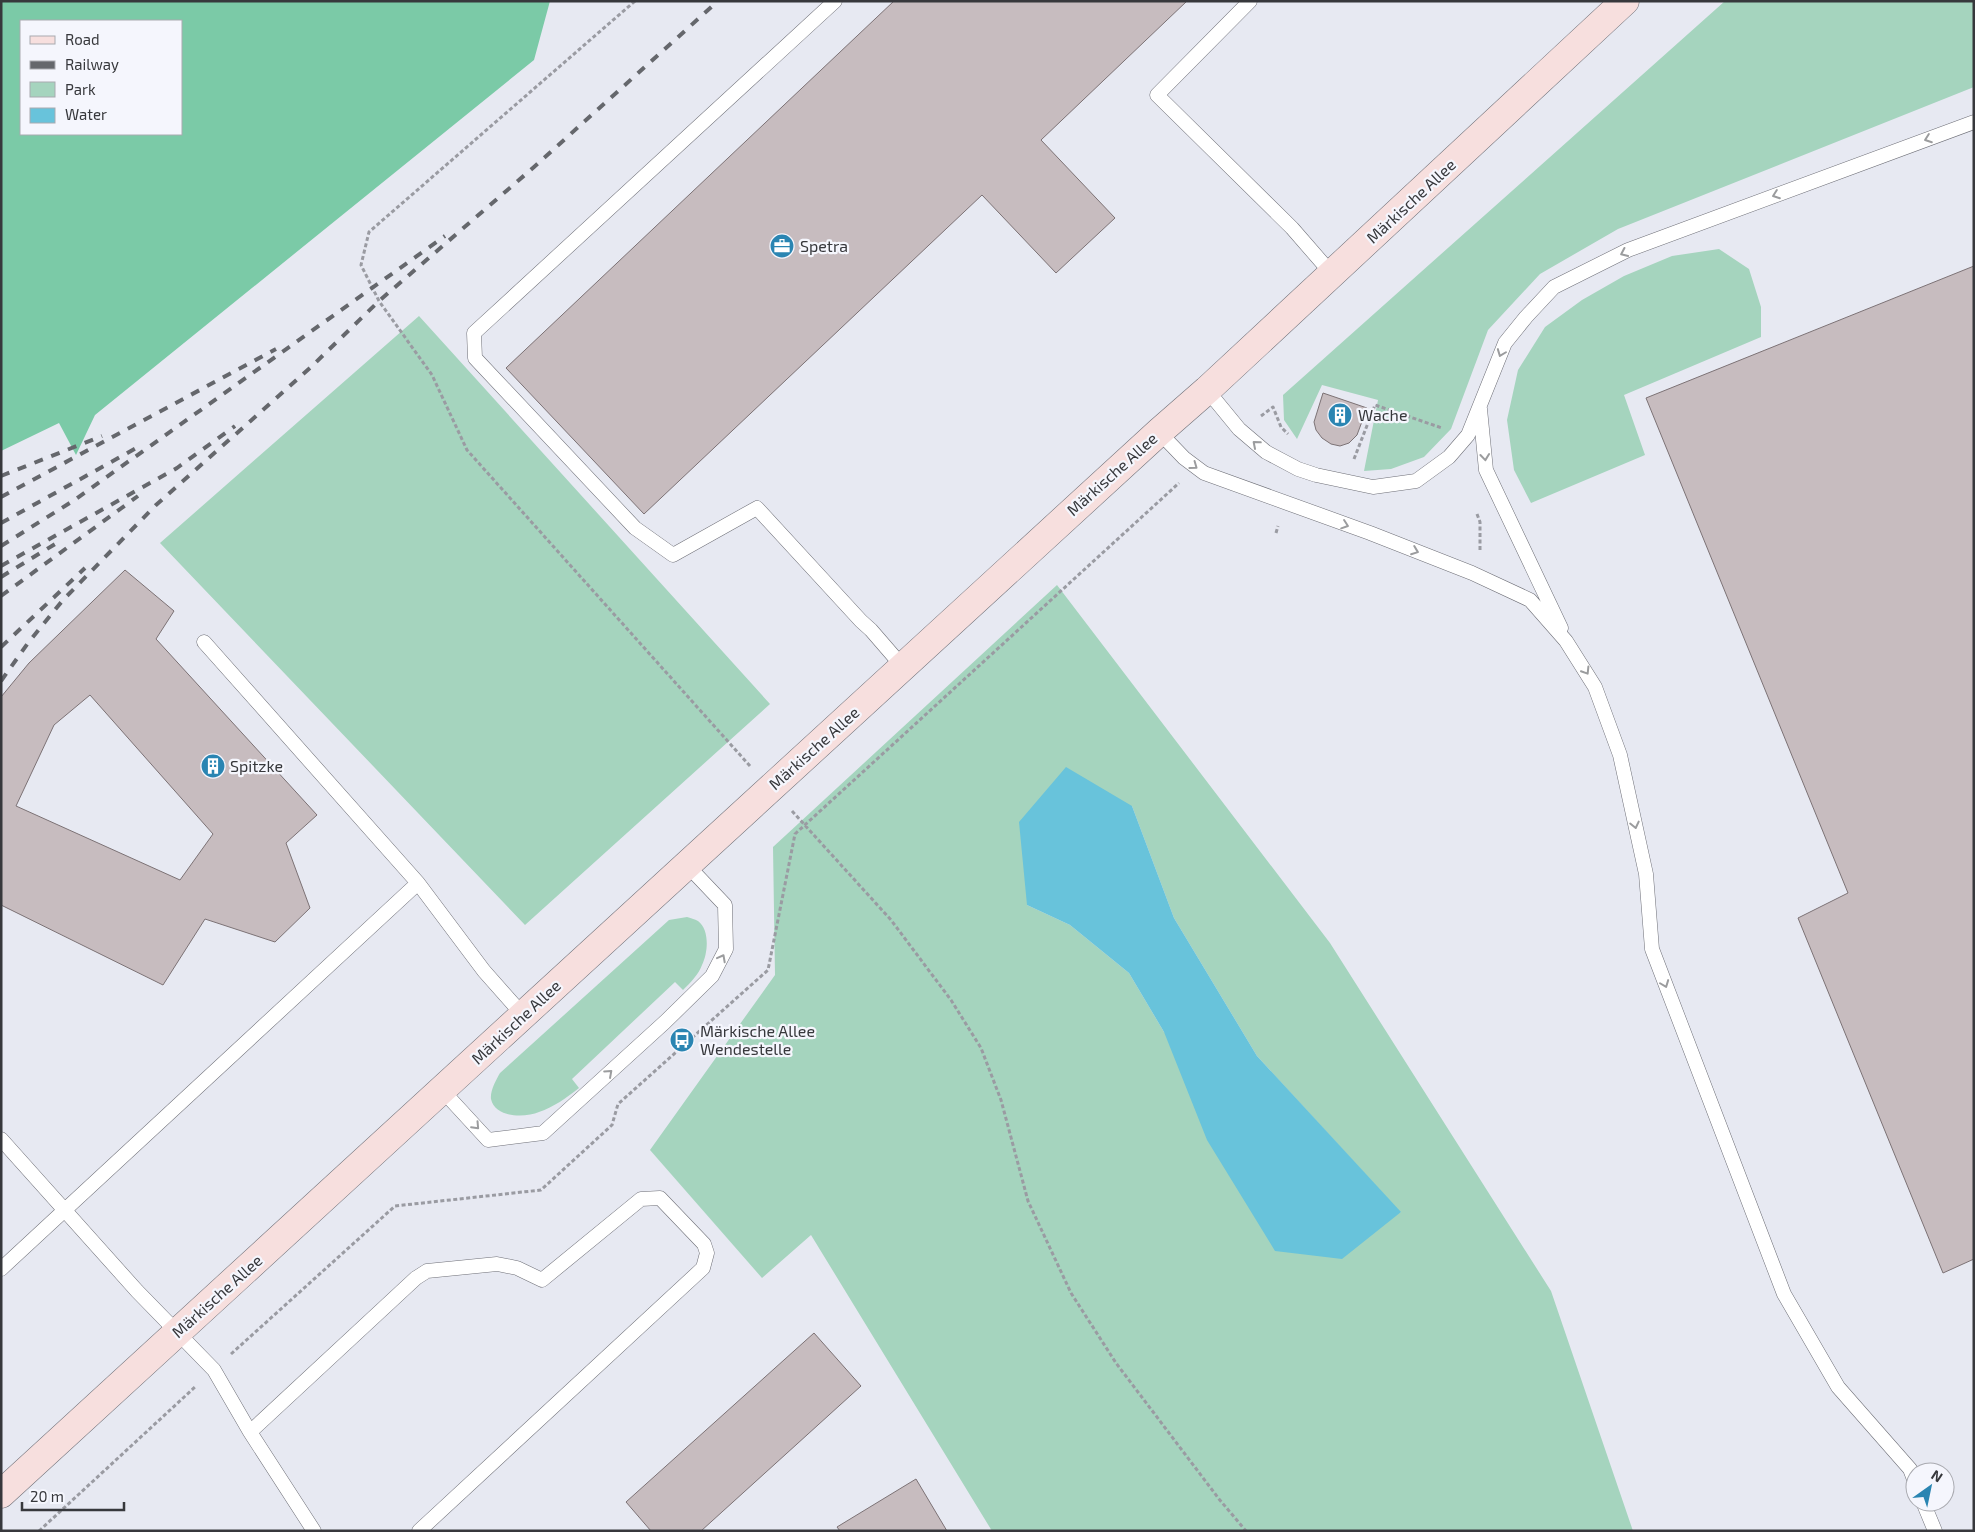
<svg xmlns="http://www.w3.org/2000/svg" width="1975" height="1532" viewBox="0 0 1975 1532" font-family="'Exo 2',sans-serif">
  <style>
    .green { fill: #a5d4be; fill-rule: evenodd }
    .forest { fill: #7bcaa7; fill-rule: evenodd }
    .water { fill: #68c3db }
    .building { fill: #c7bcbf; stroke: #7c7275; fill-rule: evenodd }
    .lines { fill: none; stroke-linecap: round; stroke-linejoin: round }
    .lane-casing { stroke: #6e6f77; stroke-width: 15 }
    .secondary-casing { stroke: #6e6f77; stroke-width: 29 }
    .path { stroke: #9a9ba2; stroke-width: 3; stroke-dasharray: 4 2.5; stroke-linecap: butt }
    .lane { stroke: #fff; stroke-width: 14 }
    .secondary { stroke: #f7dfde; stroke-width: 28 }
    .rail { stroke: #65676c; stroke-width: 4; stroke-dasharray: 9 9; stroke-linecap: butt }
    .oneway { stroke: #9b9c9e }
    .labels { text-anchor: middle; stroke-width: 4.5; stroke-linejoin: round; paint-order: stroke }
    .street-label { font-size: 16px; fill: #37383c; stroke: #f5f6fd }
    .poi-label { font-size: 16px; fill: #37383c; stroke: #f5f6fd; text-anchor: start }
  </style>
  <rect width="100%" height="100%" fill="#e7e9f2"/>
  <path class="green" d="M1725,1H1974V87L1618,229L1540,274L1488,330L1451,429L1424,457L1391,469L1364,471L1378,400L1322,385L1297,439L1284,420L1283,395Z
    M1719,249L1749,269L1761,307V337L1624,395L1645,455L1531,503L1514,470L1507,420L1518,370L1545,327L1582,300L1624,276L1672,256Z
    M419,316L770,704L525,925L160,543Z
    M1057,585L1330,943L1551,1291L1633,1531H992L811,1235L762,1278L650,1150L775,975L773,847ZM1132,806L1174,918L1257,1056L1401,1213L1164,1032L1129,973L1070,925L1027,905Z
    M687,917C690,918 695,919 698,921C710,930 708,953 702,965C699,974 690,983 683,990L675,982L572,1079L579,1088C566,1098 554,1107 539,1112C525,1118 495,1118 491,1099C490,1091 496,1080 500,1073L669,920Z"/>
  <path class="forest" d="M1,1H550L534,60L95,415L76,455L59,423L1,451ZM21,21H181V134H21Z"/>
  <path class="water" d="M1066,767L1132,806L1174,918L1257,1056L1401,1212L1342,1259L1275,1251L1207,1140L1164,1032L1129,973L1070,925L1027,905L1019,822Z"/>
  <path class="building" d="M894,1H1187L1041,140L1115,218L1056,273L982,195L644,514L506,368Z
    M1974,266V1259L1943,1273L1798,918L1848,893L1646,398Z
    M1323,393L1367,408L1357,435L1349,443L1340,446L1331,444L1322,438L1316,430L1314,422Z
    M125,570L174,611L156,639L317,815L286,843L310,908L275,942L205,919L163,985L1,905V697L29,663ZM90,695L213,834L180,880L16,806L54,725Z
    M814,1333L861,1386L701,1531H651L626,1502Z
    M916,1479L947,1531H840L837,1527Z"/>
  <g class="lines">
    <defs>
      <path id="lane" d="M835,1L474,333L475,358L635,528L673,555L757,508L861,621L871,630L903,667
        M1250,1L1157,95L1292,228L1332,274
        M1207,390L1239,429L1266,452L1298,469L1316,475L1373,487L1416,481L1449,457L1468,435L1505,343L1526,317L1554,287L1628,250L1974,122
        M1480,409L1486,470L1561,628
        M1159,432L1184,458L1204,473L1370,533L1472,573L1530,600L1566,641L1595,687L1620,755L1646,874L1652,949L1784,1294L1838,1387L1910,1469L1915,1482
        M204,642L418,883
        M442,1090L488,1140L543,1133L665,1022L712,976L726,949L725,905L687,865
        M1,1139L137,1291L214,1370L250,1432L314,1531
        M1,1269L418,883L484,971L523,1015
        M250,1432L416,1278L427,1271L497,1264L517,1268L542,1280L641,1199L660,1198L704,1244L707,1253L703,1268L419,1531
        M1923,1502L1935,1531"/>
      <path id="secondary" d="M1,1494L1159,432L1207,390L1625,1"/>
    </defs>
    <use href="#lane" class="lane-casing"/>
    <use href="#secondary" class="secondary-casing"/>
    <path class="path" d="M635,1L369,232L361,265L379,301L432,375L467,450L750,766
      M1261,416L1273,407L1281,427L1288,434
      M1354,459L1375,405L1442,428
      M1477,514L1480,522V550
      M1276,533L1278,526
      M792,811L891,920L951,1000L981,1048L1001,1100L1028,1201L1071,1293L1116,1363L1219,1499L1246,1531
      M231,1354L395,1206L541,1190L612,1125L618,1104L768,970L795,834L1179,483
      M39,1531L195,1387"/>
    <use href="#lane" class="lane"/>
    <use href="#secondary" class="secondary"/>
    <path class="rail" d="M1,476L102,436
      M1,497L276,349
      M1,523L140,446
      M1,546L73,501L445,236
      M1,566L177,468L235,426
      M1,577L60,541
      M1,596L138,496
      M1,647L85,568
      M1,681L28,643L63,600L156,505L310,368L379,301L534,167L718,1"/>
  </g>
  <defs><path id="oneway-chevron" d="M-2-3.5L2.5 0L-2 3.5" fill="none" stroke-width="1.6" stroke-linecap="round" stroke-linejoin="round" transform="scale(1.25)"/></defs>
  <g class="oneway">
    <use href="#oneway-chevron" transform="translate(1928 139) rotate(160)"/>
    <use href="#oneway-chevron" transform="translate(1776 195) rotate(160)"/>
    <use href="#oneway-chevron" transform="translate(1624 253) rotate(155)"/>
    <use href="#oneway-chevron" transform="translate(1501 353) rotate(111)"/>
    <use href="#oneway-chevron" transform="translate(1256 444) rotate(-139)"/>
    <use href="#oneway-chevron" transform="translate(1485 457) rotate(84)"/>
    <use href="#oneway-chevron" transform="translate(1194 466) rotate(36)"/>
    <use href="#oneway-chevron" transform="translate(1345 525) rotate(19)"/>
    <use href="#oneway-chevron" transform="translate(1415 551) rotate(21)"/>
    <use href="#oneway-chevron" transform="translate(1586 671) rotate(58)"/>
    <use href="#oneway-chevron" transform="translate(1635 825) rotate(77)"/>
    <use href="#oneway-chevron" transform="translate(722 958) rotate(-62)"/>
    <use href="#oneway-chevron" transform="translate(1665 984) rotate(69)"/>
    <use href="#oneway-chevron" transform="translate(609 1073) rotate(-42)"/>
    <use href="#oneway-chevron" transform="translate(476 1126) rotate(47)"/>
  </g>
  <defs>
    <symbol id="office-disc" viewBox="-11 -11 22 22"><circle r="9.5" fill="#2a85b2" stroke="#f5f6fd"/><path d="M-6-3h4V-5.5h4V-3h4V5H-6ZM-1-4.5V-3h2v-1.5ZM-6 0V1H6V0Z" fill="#fff"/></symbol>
    <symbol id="building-disc" viewBox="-11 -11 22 22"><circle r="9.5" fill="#2a85b2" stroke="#f5f6fd"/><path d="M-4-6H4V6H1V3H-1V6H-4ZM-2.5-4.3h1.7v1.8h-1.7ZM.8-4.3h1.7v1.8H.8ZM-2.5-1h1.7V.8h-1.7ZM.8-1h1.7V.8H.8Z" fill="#fff"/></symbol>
    <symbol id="bus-disc" viewBox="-11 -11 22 22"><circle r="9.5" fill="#2a85b2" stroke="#f5f6fd"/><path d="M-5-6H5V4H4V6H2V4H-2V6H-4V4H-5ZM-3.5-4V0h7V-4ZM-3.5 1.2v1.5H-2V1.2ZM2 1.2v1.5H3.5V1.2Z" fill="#fff"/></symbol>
  </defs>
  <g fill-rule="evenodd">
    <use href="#office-disc" x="768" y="232" width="28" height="28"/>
    <use href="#building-disc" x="1326" y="401" width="28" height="28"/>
    <use href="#building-disc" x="199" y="752" width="28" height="28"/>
    <use href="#bus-disc" x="668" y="1026" width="28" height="28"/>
  </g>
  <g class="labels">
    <g class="street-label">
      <text transform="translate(1411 201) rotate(-43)" y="6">Märkische Allee</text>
      <text transform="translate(1112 474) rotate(-42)" y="6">Märkische Allee</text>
      <text transform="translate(814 748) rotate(-42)" y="6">Märkische Allee</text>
      <text transform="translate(516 1022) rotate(-43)" y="6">Märkische Allee</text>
      <text transform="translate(217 1296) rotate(-42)" y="6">Märkische Allee</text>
    </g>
    <g class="poi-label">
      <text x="800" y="252">Spetra</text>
      <text x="1358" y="421">Wache</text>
      <text x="230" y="772">Spitzke</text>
      <text x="700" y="1037">Märkische Allee<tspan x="700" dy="18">Wendestelle</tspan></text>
    </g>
  </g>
  <rect width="1975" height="1532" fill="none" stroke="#37383c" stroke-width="5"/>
  <rect x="20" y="20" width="162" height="115" fill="#f5f6fd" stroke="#a9aab0"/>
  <rect x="30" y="36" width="25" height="8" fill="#f7dfde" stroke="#a9aab0"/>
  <text x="65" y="45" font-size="15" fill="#37383c">Road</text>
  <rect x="30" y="61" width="25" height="8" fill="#65676c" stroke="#a9aab0"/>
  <text x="65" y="70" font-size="15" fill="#37383c">Railway</text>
  <rect x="30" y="82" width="25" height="15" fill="#a5d4be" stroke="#a9aab0"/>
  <text x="65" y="95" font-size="15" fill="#37383c">Park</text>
  <rect x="30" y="108" width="25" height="15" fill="#68c3db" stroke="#a9aab0"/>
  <text x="65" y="120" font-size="15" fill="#37383c">Water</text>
  <g transform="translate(1930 1487) rotate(33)"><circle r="24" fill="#f5f6fd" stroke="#a9aab0"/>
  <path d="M0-4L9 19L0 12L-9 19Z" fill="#2a85b2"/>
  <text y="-8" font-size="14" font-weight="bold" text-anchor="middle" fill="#37383c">N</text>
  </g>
  <path d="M22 1502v8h102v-8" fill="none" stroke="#37383c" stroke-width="2.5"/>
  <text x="30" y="1502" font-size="15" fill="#37383c" stroke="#f5f6fd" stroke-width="4" paint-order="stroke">20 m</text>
</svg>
